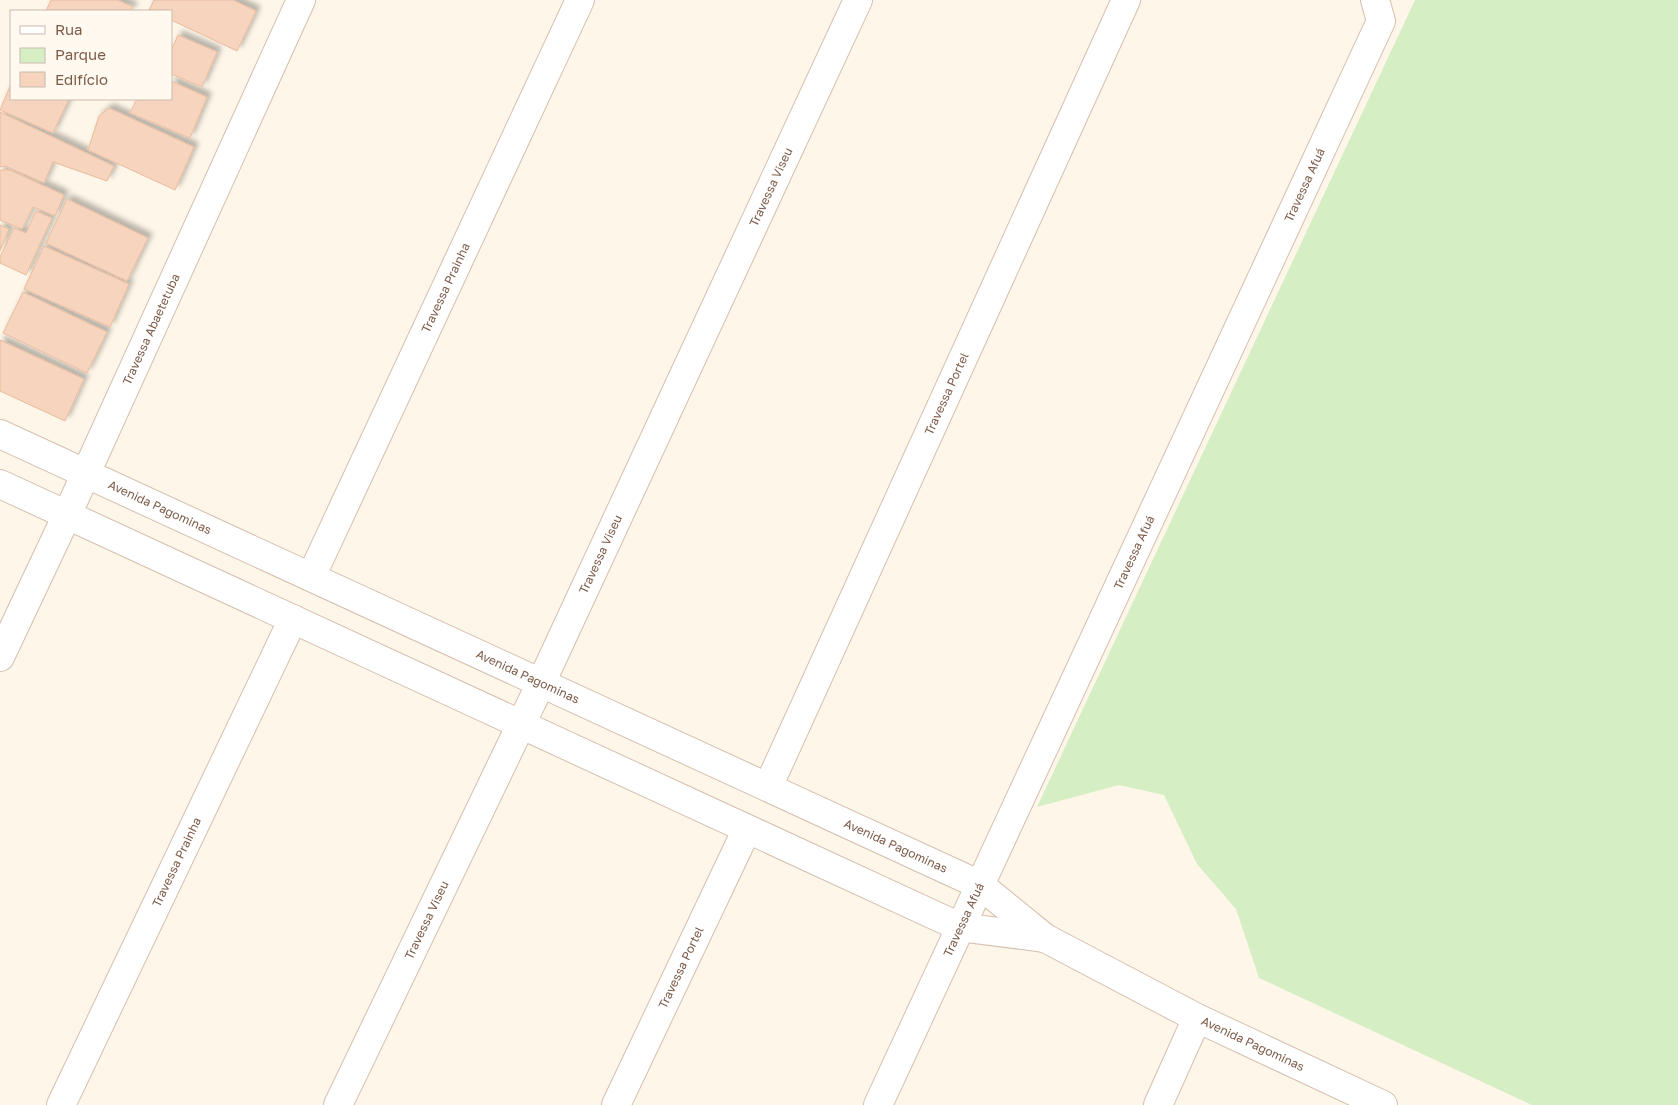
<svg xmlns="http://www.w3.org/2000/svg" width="1678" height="1105" viewBox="0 0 1678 1105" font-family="'Golos Text',sans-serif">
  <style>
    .green { fill: #d5eec4 }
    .building { fill: #f6d4bd; stroke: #eaba9c; filter: url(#shadow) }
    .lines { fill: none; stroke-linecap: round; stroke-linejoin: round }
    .minor-casing { stroke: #d4bfaf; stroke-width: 30 }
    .minor { stroke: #fff; stroke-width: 28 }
    .labels { text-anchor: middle; stroke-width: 4.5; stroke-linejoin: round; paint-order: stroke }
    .street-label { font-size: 12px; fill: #7c5b49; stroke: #fff9f0 }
  </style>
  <defs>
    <filter id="shadow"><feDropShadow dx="4.5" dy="-4.5" stdDeviation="2.5" flood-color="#0004"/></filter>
  </defs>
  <rect width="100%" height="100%" fill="#fef6e8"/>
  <path class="green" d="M1415,0H1678V1105H1532L1259,978L1236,909L1197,864L1164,795L1119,785L1037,807Z"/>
  <path class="building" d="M51,0H118L133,7L131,11H46Z
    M154,0H233L256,11L237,51L171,20V11L149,10Z
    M178,35L217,52L202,87L171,74V51Z
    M171,81L207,97L190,138L130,113L137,99H171Z
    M11,84V99H69L53,133L0,110Z
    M109,108L194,147L175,190L88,150L99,116Z
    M0,112L114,166L107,181L53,162L44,183L5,166L0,167Z
    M0,170H10L64,195L55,216L33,207L22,229L0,220Z
    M67,199L148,238L127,281L46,243Z
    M36,211L52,218L26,275L0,263V257L14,228L26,233Z
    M0,225L9,229L0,251Z
    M44,246L129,284L110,327L24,289Z
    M23,292L107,332L87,373L3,333Z
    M0,340L84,379L65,421L0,391Z"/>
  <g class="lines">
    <defs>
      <g id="minor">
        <path id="s1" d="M0,434L980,885L1045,938L1197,1018L1383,1105"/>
        <path d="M0,484L960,927L1045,938"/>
        <path id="s2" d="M311,577L580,0"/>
        <path id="s3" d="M0,657L67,515L301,0"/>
        <path id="s4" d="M768,787L1126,0"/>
        <path id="s5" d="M61,1105L293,619"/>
        <path id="s6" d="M338,1105L541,683L858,0"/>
        <path id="s7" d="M616,1105L747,829"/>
        <path id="s8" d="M878,1105L1381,21L1375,0"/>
        <path d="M1158,1105L1197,1018"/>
      </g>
    </defs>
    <use href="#minor" class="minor-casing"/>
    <use href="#minor" class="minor"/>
  </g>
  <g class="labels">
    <g class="street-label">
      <text dy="4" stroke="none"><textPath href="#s6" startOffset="1015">Travessa Viseu</textPath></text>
      <text dy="4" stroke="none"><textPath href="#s8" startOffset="1014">Travessa Afuá</textPath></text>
      <text dy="4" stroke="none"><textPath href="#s2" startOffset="319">Travessa Prainha</textPath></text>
      <text dy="4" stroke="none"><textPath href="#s3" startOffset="361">Travessa Abaetetuba</textPath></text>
      <text dy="4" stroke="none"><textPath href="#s4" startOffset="432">Travessa Portel</textPath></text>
      <text dy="4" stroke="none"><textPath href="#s1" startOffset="176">Avenida Pagominas</textPath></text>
      <text dy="4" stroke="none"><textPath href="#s8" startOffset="609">Travessa Afuá</textPath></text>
      <text dy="4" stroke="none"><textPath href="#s6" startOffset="610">Travessa Viseu</textPath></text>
      <text dy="4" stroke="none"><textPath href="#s1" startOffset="581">Avenida Pagominas</textPath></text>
      <text dy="4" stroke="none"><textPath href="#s1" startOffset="986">Avenida Pagominas</textPath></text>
      <text dy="4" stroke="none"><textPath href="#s5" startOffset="269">Travessa Prainha</textPath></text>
      <text dy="4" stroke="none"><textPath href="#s6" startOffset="205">Travessa Viseu</textPath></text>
      <text dy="4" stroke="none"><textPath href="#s8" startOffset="204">Travessa Afuá</textPath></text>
      <text dy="4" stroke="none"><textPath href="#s7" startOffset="152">Travessa Portel</textPath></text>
      <text dy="4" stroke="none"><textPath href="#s1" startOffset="1396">Avenida Pagominas</textPath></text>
    </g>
  </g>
  <rect x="10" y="10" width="162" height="90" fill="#fff9f0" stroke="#cbbaad"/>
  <rect x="20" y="26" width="25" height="8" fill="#ffffff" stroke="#cbbaad"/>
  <text x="55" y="35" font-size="15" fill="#7c5b49">Rua</text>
  <rect x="20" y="48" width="25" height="15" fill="#d5eec4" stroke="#cbbaad"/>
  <text x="55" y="60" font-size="15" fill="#7c5b49">Parque</text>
  <rect x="20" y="72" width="25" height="15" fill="#f6d4bd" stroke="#cbbaad"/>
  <text x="55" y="85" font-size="15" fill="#7c5b49">Edifício</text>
</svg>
